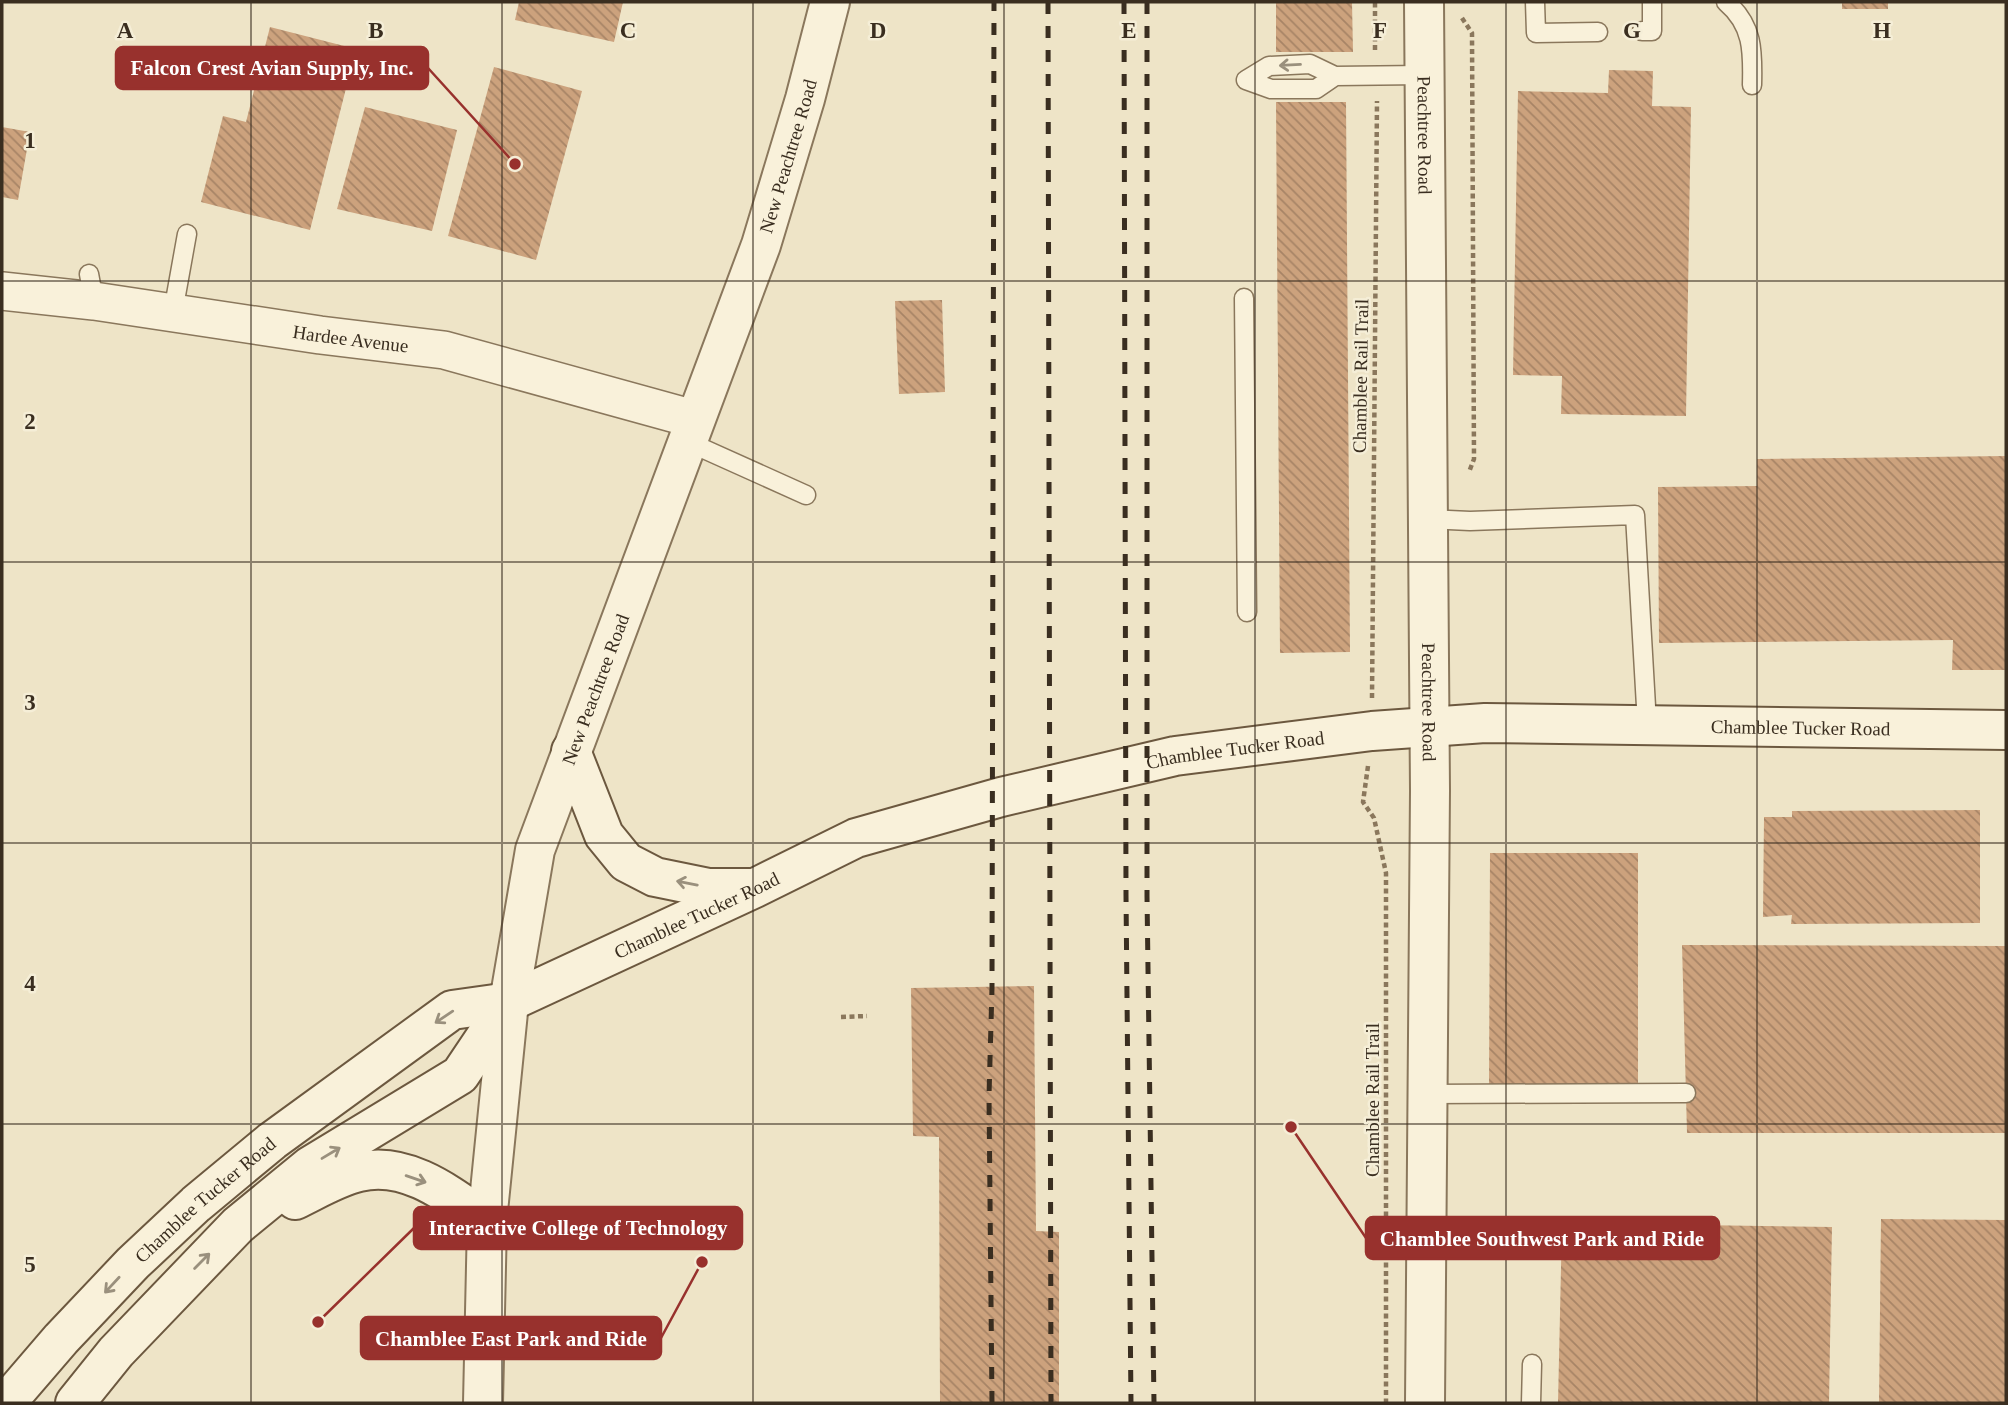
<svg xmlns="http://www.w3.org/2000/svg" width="2008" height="1405" viewBox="0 0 2008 1405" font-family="Georgia,serif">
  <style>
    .building { fill: url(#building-back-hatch) }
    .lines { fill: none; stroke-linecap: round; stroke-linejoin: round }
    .service-casing { stroke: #8a775c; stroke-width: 21 }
    .minor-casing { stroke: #8a775c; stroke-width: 40 }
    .tertiary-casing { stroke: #8a775c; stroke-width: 42 }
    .secondary-casing { stroke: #6c583f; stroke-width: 42 }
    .path { stroke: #8a775c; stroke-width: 4.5; stroke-dasharray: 5 3.5; stroke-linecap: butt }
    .service { stroke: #f9f1da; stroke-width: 18 }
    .minor { stroke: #f9f1da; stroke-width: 37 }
    .tertiary { stroke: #f9f1da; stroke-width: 38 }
    .secondary { stroke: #f9f1da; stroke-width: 38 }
    .rail { stroke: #3a2e20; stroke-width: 5; stroke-dasharray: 12 12; stroke-linecap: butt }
    .oneway { stroke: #9a907d }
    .grid { fill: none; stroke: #3a2e20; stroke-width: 2; stroke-opacity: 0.55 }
    .labels { text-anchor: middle; stroke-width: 5; stroke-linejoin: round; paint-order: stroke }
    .street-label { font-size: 19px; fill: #3a2e20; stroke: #f5eed7 }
    .grid-label { font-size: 23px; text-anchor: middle; font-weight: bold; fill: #3a2e20; stroke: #f5eed7; stroke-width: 5; stroke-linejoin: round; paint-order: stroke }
    .leader { fill: none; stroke: #98312d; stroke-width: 2.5 }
    .callout-dot { fill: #98312d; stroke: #f5eed7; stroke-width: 2.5 }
    .callout { fill: #98312d; stroke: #98312d; stroke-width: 2.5 }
    .callout-label { font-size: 21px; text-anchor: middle; font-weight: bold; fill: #fff }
  </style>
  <defs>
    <pattern id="building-back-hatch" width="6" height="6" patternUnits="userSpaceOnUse" patternTransform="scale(1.75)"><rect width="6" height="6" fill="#cca27d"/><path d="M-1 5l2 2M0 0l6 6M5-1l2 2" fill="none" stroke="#a78466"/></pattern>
  </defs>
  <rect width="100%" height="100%" fill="#eee4c7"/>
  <path class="building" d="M519,2H623L614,42L515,20Z
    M1276,2H1352L1353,52H1276Z
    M1842,2H1888V9H1842Z
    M270,27L356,49L310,230L201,202L223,116L246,122Z
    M494,67L582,91L536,260L448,236Z
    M1609,70L1653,71L1652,106L1691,107L1686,416L1561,414L1562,376L1513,375L1518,91L1608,93Z
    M1276,102H1346L1350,652L1280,653Z
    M365,107L457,130L432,231L337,209Z
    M2,127L30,132L18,200L2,197Z
    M942,300L945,392L899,394L895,301Z
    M2006,456V670H1952L1953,640L1659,643L1658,487L1757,486V459Z
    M1980,810V923L1791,924L1792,915L1763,917L1764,817H1792V811Z
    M1490,853H1638V1085L1489,1086Z
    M1682,945L2006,946V1133H1687Z
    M1034,986L1036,1231L1059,1232V1403H940L939,1137L913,1136L911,988Z
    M1881,1219L2006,1220V1403H1879Z
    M1562,1223L1832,1227L1829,1403H1558Z"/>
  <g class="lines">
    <defs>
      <path id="service" d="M1535,2L1536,33L1598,32
        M1726,2C1753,25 1753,51 1752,85
        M1642,31H1652V2
        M1246,80L1269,66L1310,64L1335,76L1423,75
        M1246,80L1271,89H1316L1335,76
        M89,274L94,301
        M1244,298L1247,612
        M173,312L187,234
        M686,441L806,495
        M1427,519L1470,521L1635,515L1647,724
        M1429,1094L1686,1093
        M1531,1403L1532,1364"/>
      <g id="minor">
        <path id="s1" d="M2,291L94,301L320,335L444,350L694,419"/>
      </g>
      <g id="tertiary">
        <path id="s2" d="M1424,2L1430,791L1425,1403"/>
        <path id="s3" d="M483,1403L487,1221L509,1002L535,850L761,245L805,99L830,2"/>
      </g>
      <g id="secondary">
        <path d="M571,751L604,835L626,862L655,877L709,888H749"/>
        <path d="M295,1200C316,1190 337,1177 359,1172C407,1160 451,1196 487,1221"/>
        <path id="s4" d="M6,1403L61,1339L133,1263L196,1204L272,1141L452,1010L509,1002L755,888L856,838L1001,797L1175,756L1372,731L1485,723L2006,730"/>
        <path d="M75,1403L116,1352L238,1225L310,1166L460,1075L509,1002"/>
      </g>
    </defs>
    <use href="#service" class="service-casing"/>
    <use href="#minor" class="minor-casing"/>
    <use href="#tertiary" class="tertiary-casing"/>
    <use href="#secondary" class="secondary-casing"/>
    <path class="path" d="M1462,18L1472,33L1474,459L1469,472
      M1375,50V2
      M1372,698L1377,101
      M1368,766L1363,802L1374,818L1386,873V1403
      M841,1017L867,1016"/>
    <use href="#service" class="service"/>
    <use href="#minor" class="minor"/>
    <use href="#tertiary" class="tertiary"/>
    <use href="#secondary" class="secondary"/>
    <path class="rail" d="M1048,2L1051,1403
      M1124,2L1126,895L1131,1403
      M1147,2V896L1154,1403
      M992,1403L989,1096L992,988L994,2"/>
  </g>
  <defs><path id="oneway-shaft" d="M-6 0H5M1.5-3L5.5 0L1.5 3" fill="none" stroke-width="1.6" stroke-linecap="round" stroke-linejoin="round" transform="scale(1.75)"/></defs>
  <g class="oneway">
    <use href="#oneway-shaft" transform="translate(1290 65) rotate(177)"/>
    <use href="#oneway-shaft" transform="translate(687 883) rotate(-169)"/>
    <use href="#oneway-shaft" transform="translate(444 1017) rotate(146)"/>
    <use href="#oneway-shaft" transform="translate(331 1153) rotate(-31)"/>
    <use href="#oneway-shaft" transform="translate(416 1179) rotate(19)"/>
    <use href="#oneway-shaft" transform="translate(202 1261) rotate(-45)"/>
    <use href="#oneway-shaft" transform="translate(112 1285) rotate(133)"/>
  </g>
  <path class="grid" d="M251,2V1403M502,2V1403M753,2V1403M1004,2V1403M1255,2V1403M1506,2V1403M1757,2V1403M2,281H2006M2,562H2006M2,843H2006M2,1124H2006"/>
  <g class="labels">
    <g class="street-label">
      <text dy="7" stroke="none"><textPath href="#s2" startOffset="133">Peachtree Road</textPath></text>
      <text dy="7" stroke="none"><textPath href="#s3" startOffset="1295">New Peachtree Road</textPath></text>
      <text dy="7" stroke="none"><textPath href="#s1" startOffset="352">Hardee Avenue</textPath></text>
      <text transform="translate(1360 376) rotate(-89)" y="7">Chamblee Rail Trail</text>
      <text dy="7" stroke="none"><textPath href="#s3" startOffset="728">New Peachtree Road</textPath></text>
      <text dy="7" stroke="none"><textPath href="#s2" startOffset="700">Peachtree Road</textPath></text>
      <text dy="7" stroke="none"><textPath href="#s4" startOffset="1995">Chamblee Tucker Road</textPath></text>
      <text dy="7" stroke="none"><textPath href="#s4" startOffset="1428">Chamblee Tucker Road</textPath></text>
      <text dy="7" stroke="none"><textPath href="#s4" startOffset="861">Chamblee Tucker Road</textPath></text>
      <text transform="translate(1372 1100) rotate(-90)" y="7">Chamblee Rail Trail</text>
      <text dy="7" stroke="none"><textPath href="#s4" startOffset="285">Chamblee Tucker Road</textPath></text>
    </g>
  </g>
  <g class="grid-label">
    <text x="125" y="38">A</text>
    <text x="376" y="38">B</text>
    <text x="628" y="38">C</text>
    <text x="878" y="38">D</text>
    <text x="1129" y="38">E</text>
    <text x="1380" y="38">F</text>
    <text x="1632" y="38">G</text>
    <text x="1882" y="38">H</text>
    <text x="30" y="148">1</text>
    <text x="30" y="429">2</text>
    <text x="30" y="710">3</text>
    <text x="30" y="991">4</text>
    <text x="30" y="1272">5</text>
  </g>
  <path class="leader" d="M515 164L428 68M318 1322L414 1228M1291 1127L1366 1238M702 1262L661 1338"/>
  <g class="callout-dot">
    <circle cx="515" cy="164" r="7"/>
    <circle cx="318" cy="1322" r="7"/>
    <circle cx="1291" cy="1127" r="7"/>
    <circle cx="702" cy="1262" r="7"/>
  </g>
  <g class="callout">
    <rect x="116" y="47" width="312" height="42" rx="7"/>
    <rect x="414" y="1207" width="328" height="42" rx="7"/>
    <rect x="1366" y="1217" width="353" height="42" rx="7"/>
    <rect x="361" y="1317" width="300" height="42" rx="7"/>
  </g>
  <g class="callout-label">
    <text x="272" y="75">Falcon Crest Avian Supply, Inc.</text>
    <text x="578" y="1235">Interactive College of Technology</text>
    <text x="1542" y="1246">Chamblee Southwest Park and Ride</text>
    <text x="511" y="1346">Chamblee East Park and Ride</text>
  </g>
  <rect width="2008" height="1405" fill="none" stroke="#3a2e20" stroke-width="7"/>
</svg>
